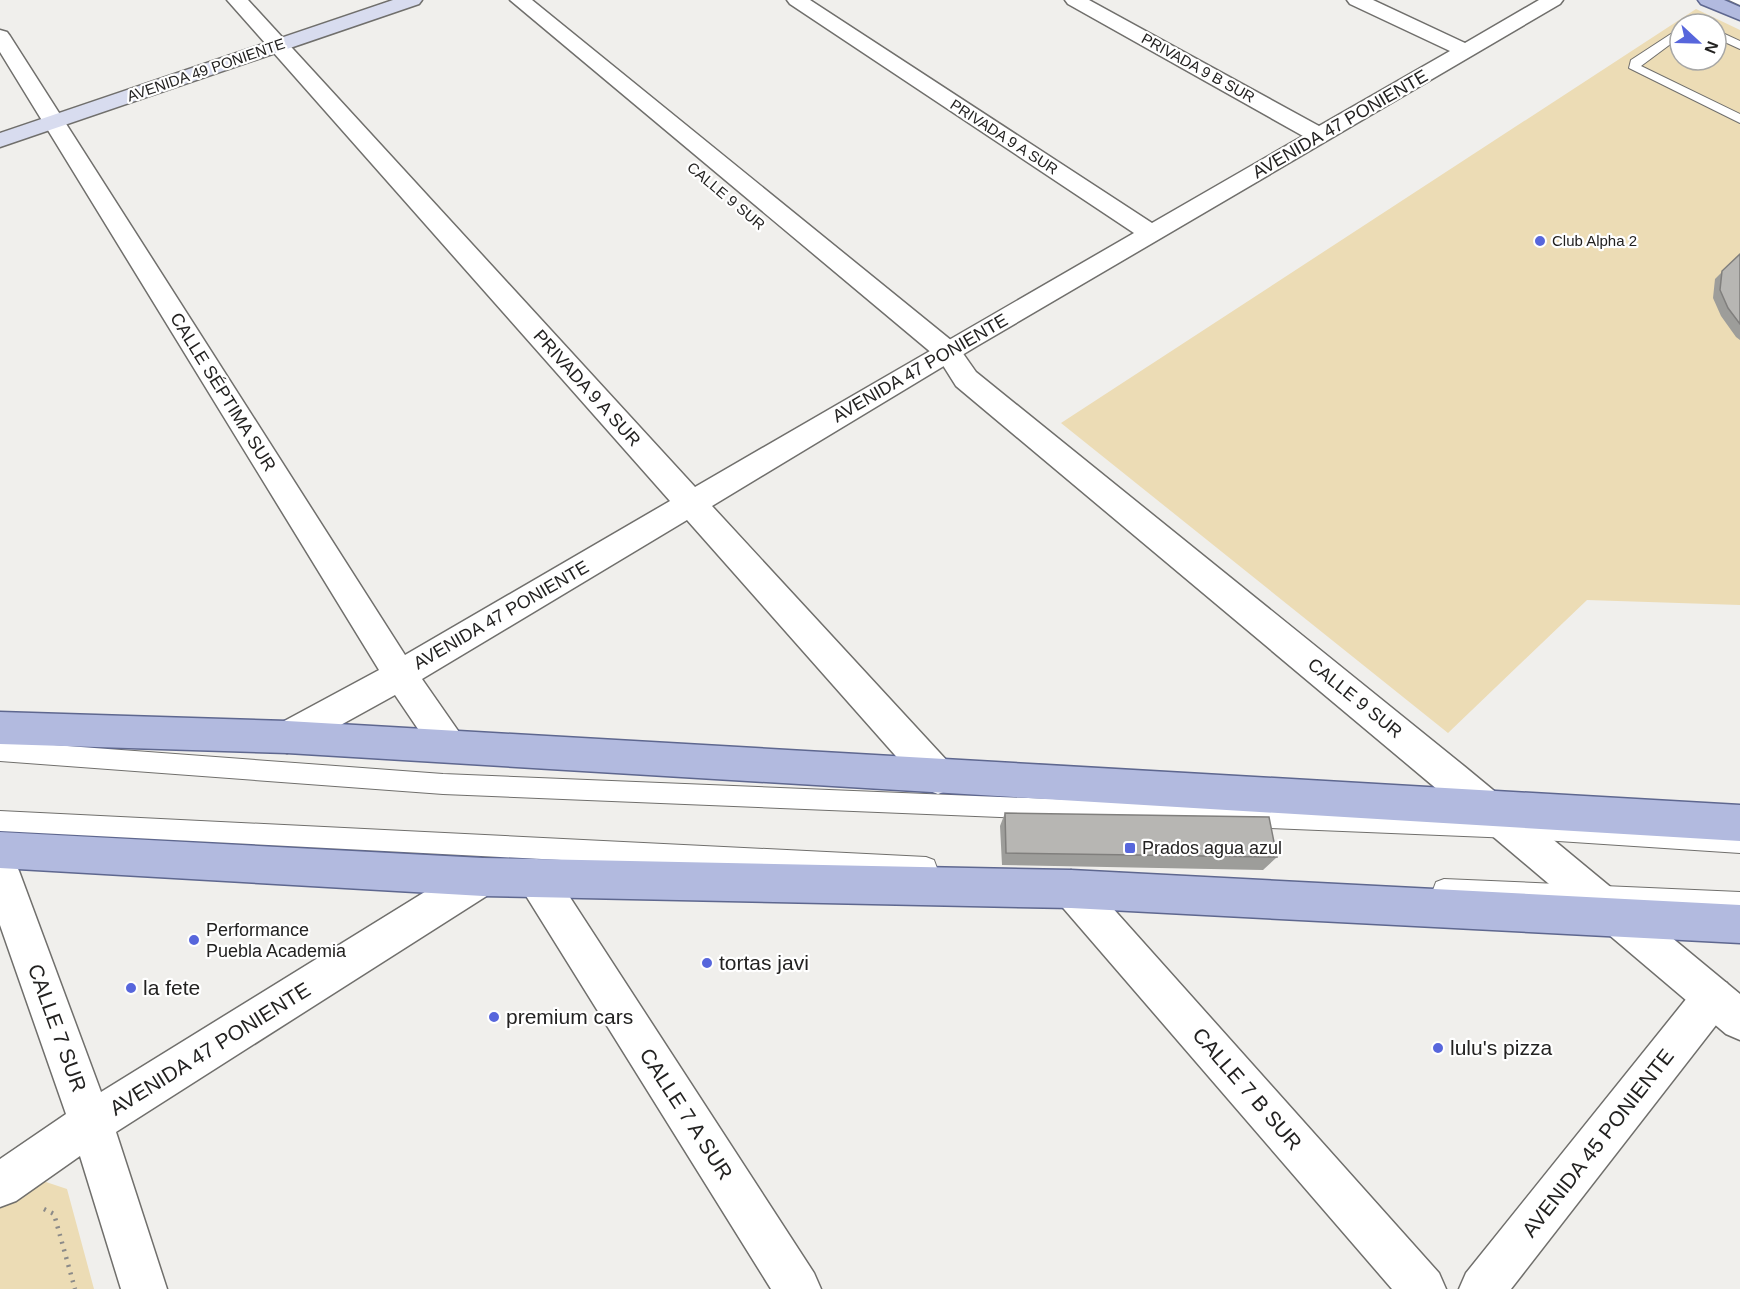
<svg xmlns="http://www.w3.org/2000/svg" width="1740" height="1289" viewBox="0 0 1740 1289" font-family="Arial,sans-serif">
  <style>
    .green { fill: #ecdcb5; fill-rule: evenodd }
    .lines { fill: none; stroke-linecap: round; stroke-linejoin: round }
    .service-casing { stroke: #706f6c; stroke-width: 2 }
    .minor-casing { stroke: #706f6c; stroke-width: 3 }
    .tertiary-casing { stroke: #706f6c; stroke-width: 3 }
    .secondary-casing { stroke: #706f6c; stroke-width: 3 }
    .primary-casing { stroke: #5e678f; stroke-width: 3 }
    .path { stroke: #8b8a88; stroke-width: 4.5; stroke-dasharray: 2 6; stroke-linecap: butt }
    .service { fill: #fff; fill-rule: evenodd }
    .minor { fill: #fff; fill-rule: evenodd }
    .tertiary { fill: #fff; fill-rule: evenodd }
    .secondary { fill: #d8dcef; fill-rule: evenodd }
    .primary { fill: #b2badf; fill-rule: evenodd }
    .wall { fill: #9d9d9a }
    .building { fill: #b7b6b3; stroke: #807f7d; stroke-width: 1.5 }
    .poi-dot { fill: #5766dc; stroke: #fff; stroke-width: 2 }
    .labels { text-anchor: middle; stroke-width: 4.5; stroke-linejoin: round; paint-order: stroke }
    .far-street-label { font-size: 15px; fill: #232221; stroke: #fff }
    .far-poi-label { font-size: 15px; fill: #232221; stroke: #fff; text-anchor: start }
    .street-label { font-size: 18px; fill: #232221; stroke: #fff }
    .poi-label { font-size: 18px; fill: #232221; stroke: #fff; text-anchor: start }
    .near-poi-label { font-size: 21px; fill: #232221; stroke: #fff; text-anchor: start }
    .near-street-label { font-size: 21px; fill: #232221; stroke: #fff }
  </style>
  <rect width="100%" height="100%" fill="#f0efec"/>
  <path class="green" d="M1696,9L1740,30V605L1587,600L1448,733L1061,423ZM1680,24H1716V60H1680Z
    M28,1176L67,1189L94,1289H0V1195Z"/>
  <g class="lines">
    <defs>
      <path id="service" d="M1729,0H1740V5Z
        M1680,28V37L1641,66L1740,114V123L1629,68L1631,60Z
        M1716,30L1740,41V49L1716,38Z
        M0,741L443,774L1512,818L1740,831V853L1512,838L443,794L0,761Z
        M0,811L926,857L934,860L937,868L934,876L926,879L0,831Z
        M1444,879L1740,892V914L1444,901L1436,898L1433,890L1436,882Z"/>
      <path id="minor" d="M227,0H248L695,487L1134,233L790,4L787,0H810L1152,223L1303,136L1068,4L1065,0H1089L1319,126L1450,51L1350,4L1347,0H1373L1465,43L1539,0H1563L1560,4L977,346L712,506L951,765L956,777L951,789L938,794L925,789L687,520L422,679L461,735L467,746L461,757L449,762L437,757L395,695L299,748L287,753L275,748L270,737L275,726L379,670L0,52V30L7,32L10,36L405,655L670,501Z
        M0,852L13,858L19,871L101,1092L470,864L483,858L496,864L502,877L496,890L116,1132L167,1289H121L80,1156L16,1201L0,1207V1159L66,1114L0,925Z
        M536,859L549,865L814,1273L821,1289H771L523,891L517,878L523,865Z
        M1071,870L1084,876L1439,1273L1446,1289H1392L1058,902L1052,889L1058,876Z
        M1713,977L1727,983L1733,997L1727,1011L1511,1289H1459L1466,1273L1699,983Z"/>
      <path id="tertiary" d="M510,0H532L957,345L976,372L1464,766L1740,994V1040L1726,1034L1438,790L956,386L939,359Z"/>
      <path id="secondary" d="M393,0H422L419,4L0,147V133Z"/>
      <path id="primary" d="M1698,0H1724L1740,7V20L1701,4Z
        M0,712L287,721L1740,805V841L287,753L0,744Z
        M0,832L483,858L1071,870L1740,905V943L1071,908L483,896L0,868Z"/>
    </defs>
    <use href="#service" class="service-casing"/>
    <use href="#minor" class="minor-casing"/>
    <use href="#tertiary" class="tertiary-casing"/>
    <use href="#secondary" class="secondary-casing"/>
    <use href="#primary" class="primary-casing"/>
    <path class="path" d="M44,1209L54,1214L75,1289"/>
    <use href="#service" class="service"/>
    <use href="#minor" class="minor"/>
    <use href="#tertiary" class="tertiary"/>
    <use href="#secondary" class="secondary"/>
    <use href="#primary" class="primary"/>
  </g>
  <path class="wall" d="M1740,254V340L1736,337L1721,316L1713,298L1715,279Z
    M1005,813L1277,857L1263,870L1002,865L1000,826Z"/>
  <path class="building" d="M1740,254V324L1728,308L1720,290L1722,271Z
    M1005,813L1269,817L1277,857L1006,853Z"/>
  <g class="poi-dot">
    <circle cx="1540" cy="241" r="6"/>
    <rect x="1124" y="842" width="12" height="12" rx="3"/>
    <circle cx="194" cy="940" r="6"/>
    <circle cx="707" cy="963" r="6"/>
    <circle cx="131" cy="988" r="6"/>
    <circle cx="494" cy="1017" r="6"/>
    <circle cx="1438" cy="1048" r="6"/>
  </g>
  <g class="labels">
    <g class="far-street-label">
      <text transform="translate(1198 68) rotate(29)" y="5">PRIVADA 9 B SUR</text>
      <text transform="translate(206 70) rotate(-19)" y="5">AVENIDA 49 PONIENTE</text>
      <text transform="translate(1004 137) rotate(33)" y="5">PRIVADA 9 A SUR</text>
      <text transform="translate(726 196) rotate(40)" y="5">CALLE 9 SUR</text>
    </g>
    <g class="far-poi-label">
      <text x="1552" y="246">Club Alpha 2</text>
    </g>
    <g class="street-label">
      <text transform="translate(1340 124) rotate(-30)" y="6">AVENIDA 47 PONIENTE</text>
      <text transform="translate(920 368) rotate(-30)" y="6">AVENIDA 47 PONIENTE</text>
      <text transform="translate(587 388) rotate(48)" y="6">PRIVADA 9 A SUR</text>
      <text transform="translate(223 392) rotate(58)" y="6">CALLE SÉPTIMA SUR</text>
      <text transform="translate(501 615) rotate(-30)" y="6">AVENIDA 47 PONIENTE</text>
      <text transform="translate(1355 698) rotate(39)" y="6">CALLE 9 SUR</text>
    </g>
    <g class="poi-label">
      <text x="1142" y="854">Prados agua azul</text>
      <text x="206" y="936">Performance<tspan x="206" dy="21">Puebla Academia</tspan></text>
    </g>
    <g class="near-poi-label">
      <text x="719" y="970">tortas javi</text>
      <text x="143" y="995">la fete</text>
      <text x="506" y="1024">premium cars</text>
      <text x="1450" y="1055">lulu's pizza</text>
    </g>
    <g class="near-street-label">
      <text transform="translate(57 1028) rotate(70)" y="7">CALLE 7 SUR</text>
      <text transform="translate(210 1049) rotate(-32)" y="7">AVENIDA 47 PONIENTE</text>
      <text transform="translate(1247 1089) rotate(49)" y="7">CALLE 7 B SUR</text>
      <text transform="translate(686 1114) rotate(57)" y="7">CALLE 7 A SUR</text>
      <text transform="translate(1598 1143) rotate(-52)" y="7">AVENIDA 45 PONIENTE</text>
    </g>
  </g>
  <g transform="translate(1698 42) rotate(112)"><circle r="28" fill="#ffffff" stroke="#a7a7a6" stroke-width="1.5"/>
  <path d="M0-4.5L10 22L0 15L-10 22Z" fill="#5766dc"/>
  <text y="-9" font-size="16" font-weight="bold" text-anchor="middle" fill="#232221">N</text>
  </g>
</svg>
